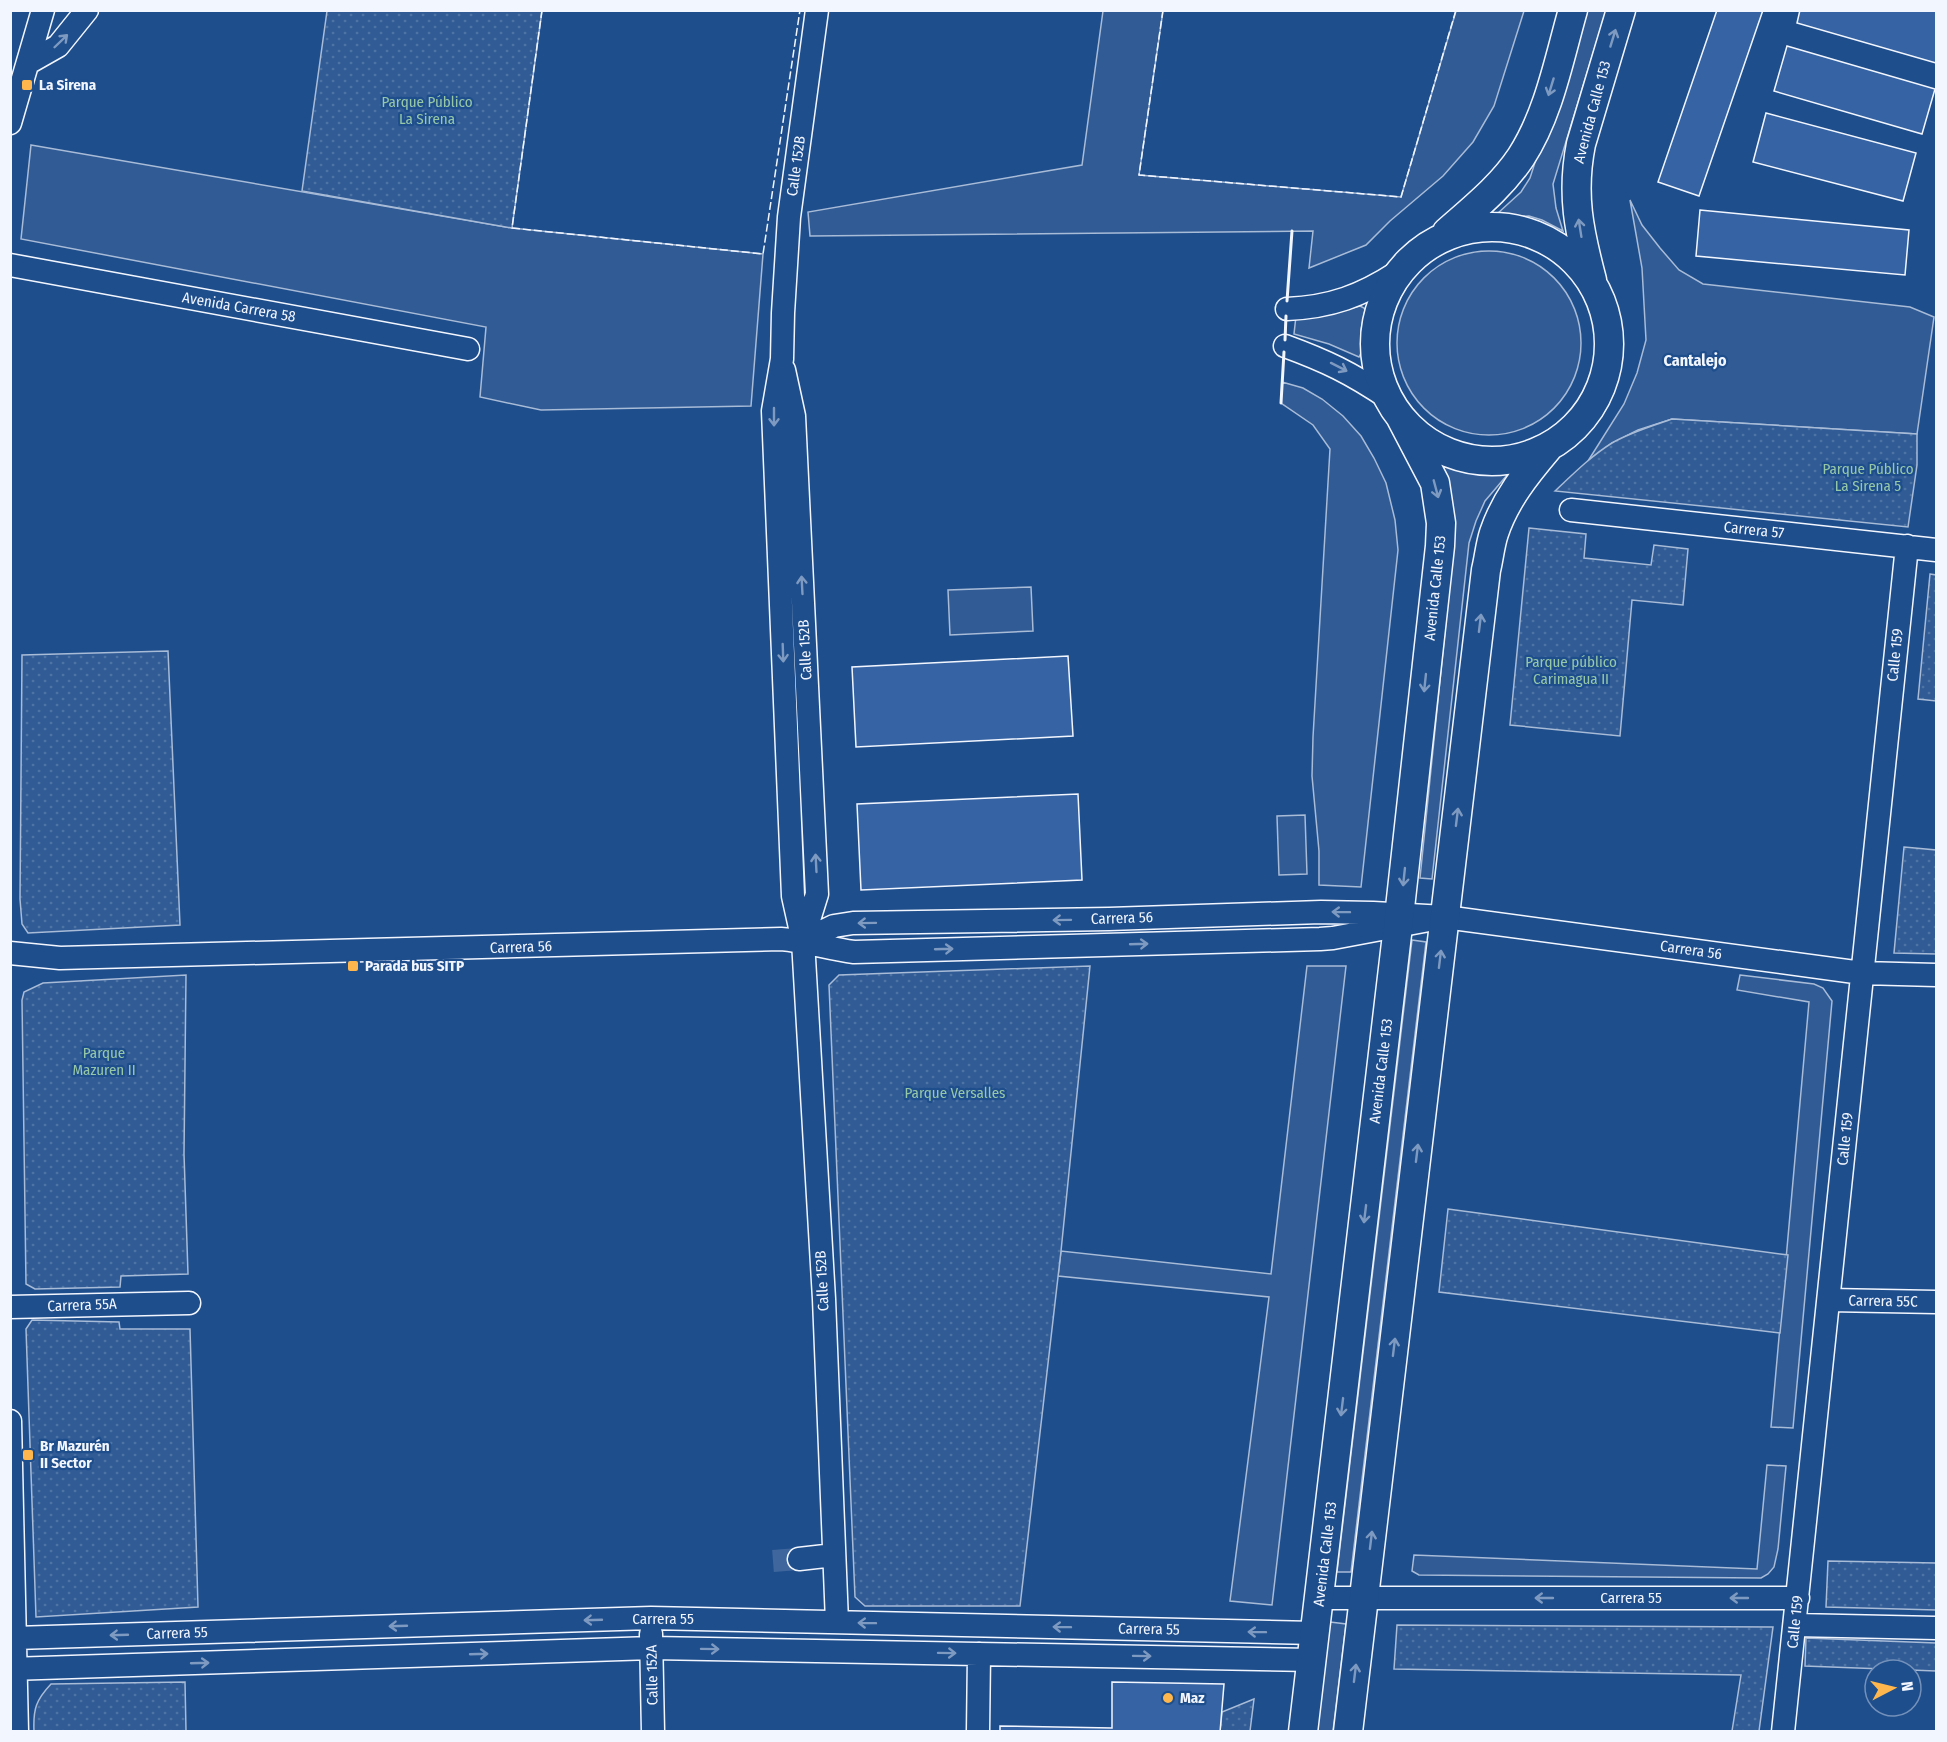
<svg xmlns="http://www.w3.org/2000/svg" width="1947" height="1742" viewBox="0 0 1947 1742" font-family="'Fira Sans Condensed',sans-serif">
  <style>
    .built { fill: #305b95; stroke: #a8bbd7; stroke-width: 1.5 }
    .park { fill: url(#park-dots); stroke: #a8bbd7; stroke-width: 1.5 }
    .building { fill: #3563a3; stroke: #f2f6ff; stroke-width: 1.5 }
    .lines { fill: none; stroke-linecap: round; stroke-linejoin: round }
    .minor-tunnel { stroke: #3f679d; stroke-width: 22; stroke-dasharray: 22 11; stroke-linecap: butt }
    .minor-casing { stroke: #f2f6ff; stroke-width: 25 }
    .major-casing { stroke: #f2f6ff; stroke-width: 31 }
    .minor { stroke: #1f4e8c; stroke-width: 22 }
    .major { stroke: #1f4e8c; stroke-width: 28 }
    .fence { stroke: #f2f6ff; stroke-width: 1.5; stroke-dasharray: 8 3; stroke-linecap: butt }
    .wall { stroke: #f2f6ff; stroke-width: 3 }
    .oneway { stroke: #7e9ac0 }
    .poi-dot { fill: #ffb74d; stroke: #1f4e8c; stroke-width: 2 }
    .labels { text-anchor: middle; stroke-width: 4.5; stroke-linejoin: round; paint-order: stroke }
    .poi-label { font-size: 15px; font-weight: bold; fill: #f2f6ff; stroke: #1f4e8c; text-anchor: start }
    .park-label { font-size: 15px; fill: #97c8a6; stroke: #1f4e8c }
    .street-label { font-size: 15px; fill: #f2f6ff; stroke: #1f4e8c }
    .neighbourhood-label { font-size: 16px; font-weight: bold; fill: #f2f6ff; stroke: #1f4e8c }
  </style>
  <defs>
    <pattern id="park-dots" width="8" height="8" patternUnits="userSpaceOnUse" patternTransform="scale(1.5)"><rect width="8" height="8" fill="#305b95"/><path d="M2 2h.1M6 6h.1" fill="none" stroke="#4e73a5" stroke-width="1.8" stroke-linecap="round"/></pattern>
  </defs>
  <rect width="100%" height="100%" fill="#1f4e8c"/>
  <path class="built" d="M1103,11H1163L1139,175L1401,197L1456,11H1524L1494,106L1473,142L1443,176L1390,221L1366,245L1309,268L1313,231L810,236L808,212L1082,165Z
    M1584,11H1606L1553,184L1556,208L1563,231L1542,220L1529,216L1501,217L1498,213L1521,192L1530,178Z
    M31,145L512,228L763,254L751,406L541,410L480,397L486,327L21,239Z
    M1630,200L1642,225L1660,248L1679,270L1703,284L1910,307L1934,317L1917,434L1672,419L1638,430L1612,443L1588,461L1624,404L1637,373L1646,340L1642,268Z
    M1397 343a92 92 0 1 1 184 0a92 92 0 1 1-184 0Z
    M1360,306L1364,308L1365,310L1361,330V353L1359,357L1329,344L1294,334L1296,316L1332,313Z
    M1282,382L1303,388L1322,399L1343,416L1361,436L1374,458L1386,483L1395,520L1398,550L1361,887L1319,885V851L1312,776L1313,737L1330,449L1313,425L1281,403Z
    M1439,463L1472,473L1505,471L1508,474L1485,501L1476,521L1469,543L1432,879L1420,878L1454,542Z
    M1031,587L1033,631L950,635L948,590Z
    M1305,815L1307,874L1279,875L1277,816Z
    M1412,940L1426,942L1351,1572H1337Z
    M1307,966H1346L1272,1605L1230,1601L1269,1297L1058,1276L1061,1251L1271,1274Z
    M1740,975L1814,984L1823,988L1832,1001L1793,1428L1771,1427L1809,1002L1737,990Z
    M1767,1465L1786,1466L1778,1549L1774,1567L1768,1574L1761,1578L1419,1575L1412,1571L1414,1555L1757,1569Z
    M1330,1622L1346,1624L1333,1731L1317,1732Z"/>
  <path class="park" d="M327,11H542L512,228L302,191Z
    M1672,419L1917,434V465L1908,527L1555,491C1573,474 1591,456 1612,443C1631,432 1652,426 1672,419Z
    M1529,528L1586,534L1584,558L1651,565L1654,545L1688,549L1683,605L1632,600L1620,736L1510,725Z
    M1930,574L1936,575V701L1918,699Z
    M168,651L180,925L28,933L22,924L20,899L22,655Z
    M1904,847L1936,850V954L1894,953Z
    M1090,966L1061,1251L1020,1606H865L855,1597L829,985L839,975Z
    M186,975L184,1154L188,1274L121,1276L120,1287L35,1289L26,1284L22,1000L24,992L43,983Z
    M1448,1209L1788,1255L1780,1333L1439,1292Z
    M32,1320L119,1322L120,1329H190L198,1607L36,1617L26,1329Z
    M1828,1561L1936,1563V1610L1826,1607Z
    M1397,1625L1773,1627L1759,1731H1732L1741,1675L1394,1669Z
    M1806,1638L1936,1643V1671L1805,1666Z
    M185,1682L186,1731H34C33,1709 36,1700 51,1684Z
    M1254,1699L1250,1731L1220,1732L1222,1712Z"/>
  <path class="building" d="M1717,10H1763L1699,196L1658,182Z
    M1800,10H1936V63L1797,23Z
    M1787,46L1935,89L1922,134L1774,91Z
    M1766,113L1916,153L1903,201L1753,162Z
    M1700,210L1909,230L1905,275L1696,256Z
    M1068,656L1073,736L856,747L852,667Z
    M1078,794L1082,880L861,890L857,804Z
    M1112,1682L1224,1684L1220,1732H1000V1726L1112,1728Z"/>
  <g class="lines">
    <path class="minor-tunnel" d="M773,1561L799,1559"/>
    <defs>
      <path id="minor" d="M817,10L789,217L783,313L782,359L773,411L793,896L803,941L824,1299L837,1622
        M28,63L58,46L87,10
        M10,123L43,10
        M10,265L468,349
        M1287,309C1331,307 1361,296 1398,272
        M1285,346C1326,361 1351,373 1388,398
        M784,370L794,416L817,894L803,939
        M1571,510L1936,550
        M803,941L834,926L853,923L1109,919L1321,912L1373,913L1445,917L1862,973L1936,975
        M10,953L60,958L781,939C806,941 829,949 854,952L1320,939L1333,938L1445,917
        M1829,1300L1936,1302
        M10,1307L189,1303
        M10,1421L17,1732
        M799,1559L834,1555
        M1320,1598H1798
        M1795,1625L1936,1628
        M651,1634L653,1732
        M10,1639L15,1638L651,1618L1315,1633
        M10,1669L652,1648L1312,1660
        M978,1732L979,1654
        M1783,1732L1907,546"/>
      <path id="major" d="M1375 344a117 117 0 1 1 234 0a117 117 0 1 1-234 0Z
        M1447,232C1473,209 1501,187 1521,157C1549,114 1559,59 1573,10
        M1592,280C1579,231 1571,194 1581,144L1621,10
        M1303,1732L1398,926L1440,546L1441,523L1435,483L1401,418
        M1348,1732L1486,570C1489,558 1490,545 1494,533C1505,500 1526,474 1548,448"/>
    </defs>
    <use href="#minor" class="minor-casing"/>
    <use href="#major" class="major-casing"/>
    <use href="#minor" class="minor"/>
    <use href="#major" class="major"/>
    <path class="fence" d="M542,10L512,228L763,254L800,10
      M1163,10L1139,175L1401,197L1456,10"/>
    <path class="wall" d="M1287,301L1292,231
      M1285,340L1286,316
      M1281,403L1284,352"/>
  </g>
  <defs><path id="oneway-shaft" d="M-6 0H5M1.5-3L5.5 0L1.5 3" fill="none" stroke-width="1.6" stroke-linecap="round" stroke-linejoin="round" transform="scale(1.5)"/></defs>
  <g class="oneway">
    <use href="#oneway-shaft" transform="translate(1613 38) rotate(-73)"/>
    <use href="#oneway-shaft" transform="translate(61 41) rotate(-44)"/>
    <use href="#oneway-shaft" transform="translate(1551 87) rotate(107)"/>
    <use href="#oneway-shaft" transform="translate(1580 228) rotate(-99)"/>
    <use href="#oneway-shaft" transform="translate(1339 367) rotate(27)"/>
    <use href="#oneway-shaft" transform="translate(774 417) rotate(90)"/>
    <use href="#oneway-shaft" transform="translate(1436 489) rotate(75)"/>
    <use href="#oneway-shaft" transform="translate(802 585) rotate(-93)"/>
    <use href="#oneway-shaft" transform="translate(1480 623) rotate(-83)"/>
    <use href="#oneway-shaft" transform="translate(783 653) rotate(88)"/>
    <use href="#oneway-shaft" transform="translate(1425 683) rotate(96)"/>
    <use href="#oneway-shaft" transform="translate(1457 817) rotate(-83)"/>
    <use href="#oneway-shaft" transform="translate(816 863) rotate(-93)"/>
    <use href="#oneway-shaft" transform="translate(1404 877) rotate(96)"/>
    <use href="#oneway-shaft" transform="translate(1341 912) rotate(-179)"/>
    <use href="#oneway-shaft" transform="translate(1062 920) rotate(179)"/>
    <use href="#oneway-shaft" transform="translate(867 923) rotate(179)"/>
    <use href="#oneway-shaft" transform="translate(1139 944) rotate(-2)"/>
    <use href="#oneway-shaft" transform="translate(944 949) rotate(-2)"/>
    <use href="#oneway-shaft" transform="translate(1440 959) rotate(-83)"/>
    <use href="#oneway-shaft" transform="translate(1417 1153) rotate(-83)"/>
    <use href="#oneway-shaft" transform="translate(1365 1214) rotate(97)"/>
    <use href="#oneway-shaft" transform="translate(1394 1347) rotate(-83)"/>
    <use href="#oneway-shaft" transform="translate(1342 1407) rotate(97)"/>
    <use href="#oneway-shaft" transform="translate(1371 1540) rotate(-83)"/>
    <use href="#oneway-shaft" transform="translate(1544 1598) rotate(180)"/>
    <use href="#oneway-shaft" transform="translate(1739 1598) rotate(180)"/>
    <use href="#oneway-shaft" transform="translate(593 1620) rotate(178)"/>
    <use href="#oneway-shaft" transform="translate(867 1623) rotate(-179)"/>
    <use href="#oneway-shaft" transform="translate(398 1626) rotate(178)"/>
    <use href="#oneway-shaft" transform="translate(1062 1627) rotate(-179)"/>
    <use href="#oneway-shaft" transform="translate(1257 1632) rotate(-179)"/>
    <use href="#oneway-shaft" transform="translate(119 1635) rotate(178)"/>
    <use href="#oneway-shaft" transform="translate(710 1649) rotate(1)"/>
    <use href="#oneway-shaft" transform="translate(947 1653) rotate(1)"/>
    <use href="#oneway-shaft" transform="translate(479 1654) rotate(-2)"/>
    <use href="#oneway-shaft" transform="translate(1142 1656) rotate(1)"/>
    <use href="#oneway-shaft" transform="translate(200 1663) rotate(-2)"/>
    <use href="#oneway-shaft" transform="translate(1355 1673) rotate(-83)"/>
  </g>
  <g class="poi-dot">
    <rect x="21" y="79" width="12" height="12" rx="3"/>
    <rect x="347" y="960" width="12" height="12" rx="3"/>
    <rect x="22" y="1449" width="12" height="12" rx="3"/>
    <circle cx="1168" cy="1698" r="6"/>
  </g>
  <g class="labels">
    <g class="poi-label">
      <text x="39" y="90">La Sirena</text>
      <text x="365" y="971">Parada bus SITP</text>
      <text x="40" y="1451">Br Mazurén<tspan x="40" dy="17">II Sector</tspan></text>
      <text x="1180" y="1703">Maz</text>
    </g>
    <g class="park-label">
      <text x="427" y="107">Parque Público<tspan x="427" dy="17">La Sirena</tspan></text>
      <text x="1868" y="474">Parque Público<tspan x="1868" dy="17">La Sirena 5</tspan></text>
      <text x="1571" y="667">Parque público<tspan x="1571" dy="17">Carimagua II</tspan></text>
      <text x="104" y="1058">Parque<tspan x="104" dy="17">Mazuren II</tspan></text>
      <text x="955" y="1098">Parque Versalles</text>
    </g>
    <g class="street-label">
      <text transform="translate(1592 112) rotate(-75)" y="5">Avenida Calle 153</text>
      <text transform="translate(796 166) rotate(-82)" y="5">Calle 152B</text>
      <text transform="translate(239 307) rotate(10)" y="5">Avenida Carrera 58</text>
      <text transform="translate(1754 530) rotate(6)" y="5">Carrera 57</text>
      <text transform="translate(1435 588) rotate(-84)" y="5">Avenida Calle 153</text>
      <text transform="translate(805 650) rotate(-93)" y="5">Calle 152B</text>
      <text transform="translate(1895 655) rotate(-84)" y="5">Calle 159</text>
      <text transform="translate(1122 918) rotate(-2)" y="5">Carrera 56</text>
      <text transform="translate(521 947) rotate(-2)" y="5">Carrera 56</text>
      <text transform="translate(1691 950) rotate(8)" y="5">Carrera 56</text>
      <text transform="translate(1381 1071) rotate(-83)" y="5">Avenida Calle 153</text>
      <text transform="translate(1845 1139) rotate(-84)" y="5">Calle 159</text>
      <text transform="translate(822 1281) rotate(-93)" y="5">Calle 152B</text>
      <text transform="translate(1883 1301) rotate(1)" y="5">Carrera 55C</text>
      <text transform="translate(82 1305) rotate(-2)" y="5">Carrera 55A</text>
      <text transform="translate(1325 1554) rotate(-83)" y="5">Avenida Calle 153</text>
      <text x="1631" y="1603">Carrera 55</text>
      <text x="663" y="1624">Carrera 55</text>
      <text transform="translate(1795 1622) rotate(-84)" y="5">Calle 159</text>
      <text transform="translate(1149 1629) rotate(1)" y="5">Carrera 55</text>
      <text transform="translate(177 1633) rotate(-2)" y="5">Carrera 55</text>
      <text transform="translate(652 1675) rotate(-91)" y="5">Calle 152A</text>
    </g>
    <g class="neighbourhood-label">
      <text x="1695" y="366">Cantalejo</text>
    </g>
  </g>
  <rect width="1947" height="1742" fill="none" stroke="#f2f6ff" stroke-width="24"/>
  <g transform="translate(1893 1688) rotate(83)"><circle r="28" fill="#1f4e8c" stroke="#7391ba" stroke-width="1.5"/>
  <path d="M0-4.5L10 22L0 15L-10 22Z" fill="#ffb74d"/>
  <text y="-9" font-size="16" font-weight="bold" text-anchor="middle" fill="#f2f6ff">N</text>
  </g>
</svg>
